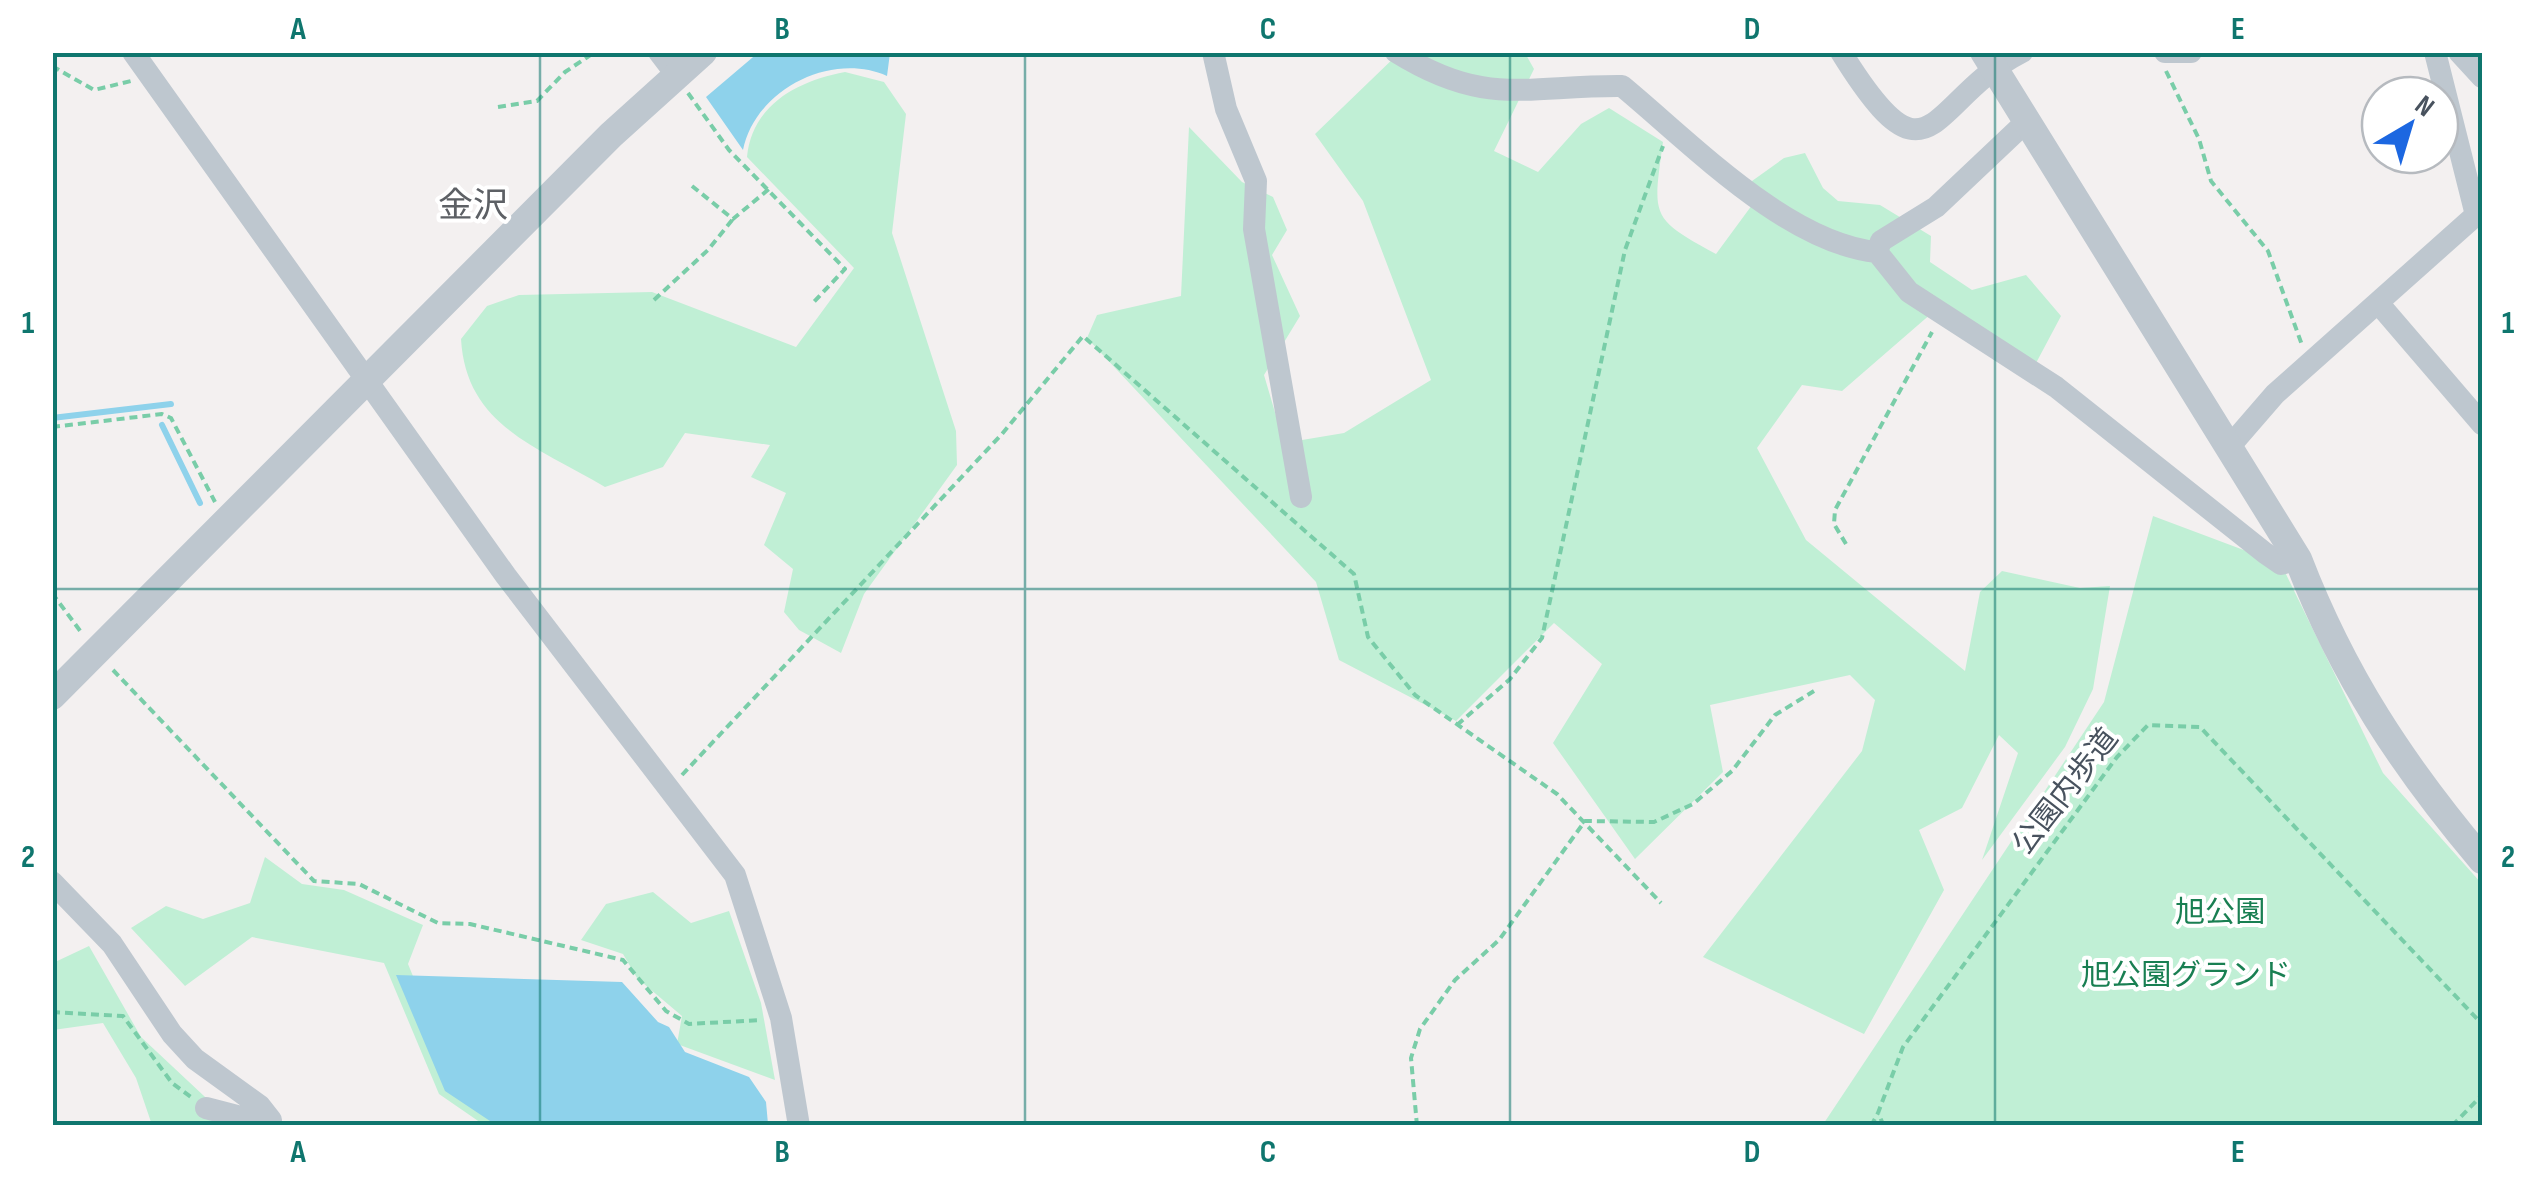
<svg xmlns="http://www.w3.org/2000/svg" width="2535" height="1178" viewBox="0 0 2535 1178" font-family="'Sofia Sans Condensed','Noto Sans JP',sans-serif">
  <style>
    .green { fill: #c0efd5 }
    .water { fill: #8ed2eb }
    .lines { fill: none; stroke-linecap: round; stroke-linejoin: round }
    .stream { stroke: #8ed2eb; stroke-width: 6 }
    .path { stroke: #79cda8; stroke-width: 4; stroke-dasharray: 8 5; stroke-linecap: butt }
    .minor { stroke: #bec7cf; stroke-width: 22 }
    .tertiary { stroke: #bec7cf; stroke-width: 28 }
    .grid { fill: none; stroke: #0f766e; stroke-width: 2.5; stroke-opacity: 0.55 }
    .labels { text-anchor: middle; stroke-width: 8; stroke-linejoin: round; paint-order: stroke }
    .street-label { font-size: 30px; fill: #48525e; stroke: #fff }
    .park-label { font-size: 30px; fill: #197f52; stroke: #fff }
    .quarter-label { font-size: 35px; fill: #5d6065; stroke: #fff }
    .neatline { fill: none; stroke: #0f766e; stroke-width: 4 }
    .grid-label { font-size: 32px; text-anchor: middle; font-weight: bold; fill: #0f766e }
  </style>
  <rect width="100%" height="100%" fill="#f3f0f0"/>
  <path class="green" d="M1399,53H1525L1534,69L1494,151L1538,172L1581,124L1609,108L1663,142C1653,216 1649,218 1716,254L1755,201L1752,181L1784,158L1805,153L1823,188L1838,201L1880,205L1931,236L1930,262L1972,290L2026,275L2061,316L2035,365L1940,306L1842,391L1802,385L1757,448L1806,540L1965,671L1980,592L2002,571L2080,588L2110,586L2093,689L2065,747L1982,860L2018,753L1999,735L1962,808L1919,830L1944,890L1864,1034L1703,957L1862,751L1875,700L1850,675L1710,705L1723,772L1635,859L1553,743L1602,664L1554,623L1456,721L1339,660L1316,582L1087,338L1097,315L1181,296L1189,127L1242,182L1273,197L1287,230L1272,255L1300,316L1264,375L1284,443L1344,433L1431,380L1363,201L1315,134Z
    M845,72L884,82L906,114L892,233L956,431L957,465L864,594L841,653L799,630L784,612L793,569L764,545L786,493L751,477L770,445L685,433L663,467L605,487C538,447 466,426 461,339L487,306L519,295L652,292L796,347L854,268L747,157C752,105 797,81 845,72Z
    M2153,516L2281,564L2383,773L2482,884V1125L1822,1126L2104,702Z
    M265,857L302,884L344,890L423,925L408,964L453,1073L535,1125H484L439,1094L384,963L252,937L185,986L131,928L166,906L203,919L250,903Z
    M653,892L691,923L729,911L761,1003L775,1080L677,1044L682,1016L637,978L623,954L581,940L606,904Z
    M89,946L141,1037L235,1125H152L136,1078L103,1023L53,1030V963Z"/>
  <path class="water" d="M759,52H890V53L887,76C831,51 755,90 743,150L706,97Z
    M396,975L622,982L658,1022L669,1027L685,1052L749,1077L766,1102L768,1124L541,1126L538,1121L533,1125H496L445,1091Z"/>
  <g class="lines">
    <path class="stream" d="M52,418L171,404
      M162,425L200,503"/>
    <path class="path" d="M52,66L94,90L131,81
      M2166,71L2199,139L2211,181L2268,251L2302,345
      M688,93L729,150L845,269L811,305
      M498,107L537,101L565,72L595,52
      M692,186L733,219L769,189
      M654,300L708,250L733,219
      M52,427L162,414L171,418L215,502
      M1846,544L1834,524L1835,510L1932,332
      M52,593L81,632
      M113,670L314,881L359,884L438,923L470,924L623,960L666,1011L689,1024L761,1020
      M1457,725L1510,679L1542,638L1625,250L1663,146
      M682,775L1002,434L1083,336L1354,574L1368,637L1415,695L1557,794L1661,903
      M52,1012L123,1016L172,1083L191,1097
      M1417,1126L1411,1058L1420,1029L1455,980L1499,940L1585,821L1654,822L1693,804L1732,771L1775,715L1814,691
      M1871,1126L1878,1113
      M1884,1126L1878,1113L1903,1047L2117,757L2148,725L2200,727L2482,1024
      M2452,1126L2482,1095"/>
    <path class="minor" d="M133,52L506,576L735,875L781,1018L799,1126
      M659,52L678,77
      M1213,52L1226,109L1256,181L1254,229L1301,497
      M1396,52C1486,108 1526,85 1622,86C1691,143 1787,243 1877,252L1909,292L2056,387L2265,553L2281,564L2298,559
      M1841,52C1932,199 1928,100 2022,52
      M2165,52H2191
      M2459,52L2482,77
      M1877,252L1881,241L1936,207L2027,121
      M2379,304L2482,424
      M2230,446L2275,394L2476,215L2435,52
      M52,882L112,944L172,1034L195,1059L260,1106L271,1120L260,1122L206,1108"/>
    <path class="tertiary" d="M1984,52L2298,559C2343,676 2402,765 2482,860
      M52,696L611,135L703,52"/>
  </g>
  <path class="grid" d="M540,52V1126M1025,52V1126M1510,52V1126M1995,52V1126M52,589H2482"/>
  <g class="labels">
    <g class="street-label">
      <text transform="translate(2065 791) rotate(-52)" y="10">公園内歩道</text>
    </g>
    <g class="park-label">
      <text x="2220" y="922">旭公園</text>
      <text x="2186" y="985">旭公園グランド</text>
    </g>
    <g class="quarter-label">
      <text x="473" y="217">金沢</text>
    </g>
  </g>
  <rect width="2535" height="1178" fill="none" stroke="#ffffff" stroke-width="110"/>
  <g transform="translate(2410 125) rotate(38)"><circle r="48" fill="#ffffff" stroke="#b6babf" stroke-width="2.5"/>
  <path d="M0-8L18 38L0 25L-18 38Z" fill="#1c67e1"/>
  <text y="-15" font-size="28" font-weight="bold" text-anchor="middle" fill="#48525e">N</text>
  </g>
  <rect x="55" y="55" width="2425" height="1068" class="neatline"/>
  <g class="grid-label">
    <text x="298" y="39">A</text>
    <text x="782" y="39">B</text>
    <text x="1268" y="39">C</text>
    <text x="1752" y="39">D</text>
    <text x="2238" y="39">E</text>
    <text x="28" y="333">1</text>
    <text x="2508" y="333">1</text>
    <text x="28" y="867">2</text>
    <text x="2508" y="867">2</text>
    <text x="298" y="1162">A</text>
    <text x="782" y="1162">B</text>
    <text x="1268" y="1162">C</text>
    <text x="1752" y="1162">D</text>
    <text x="2238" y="1162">E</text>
  </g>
</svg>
